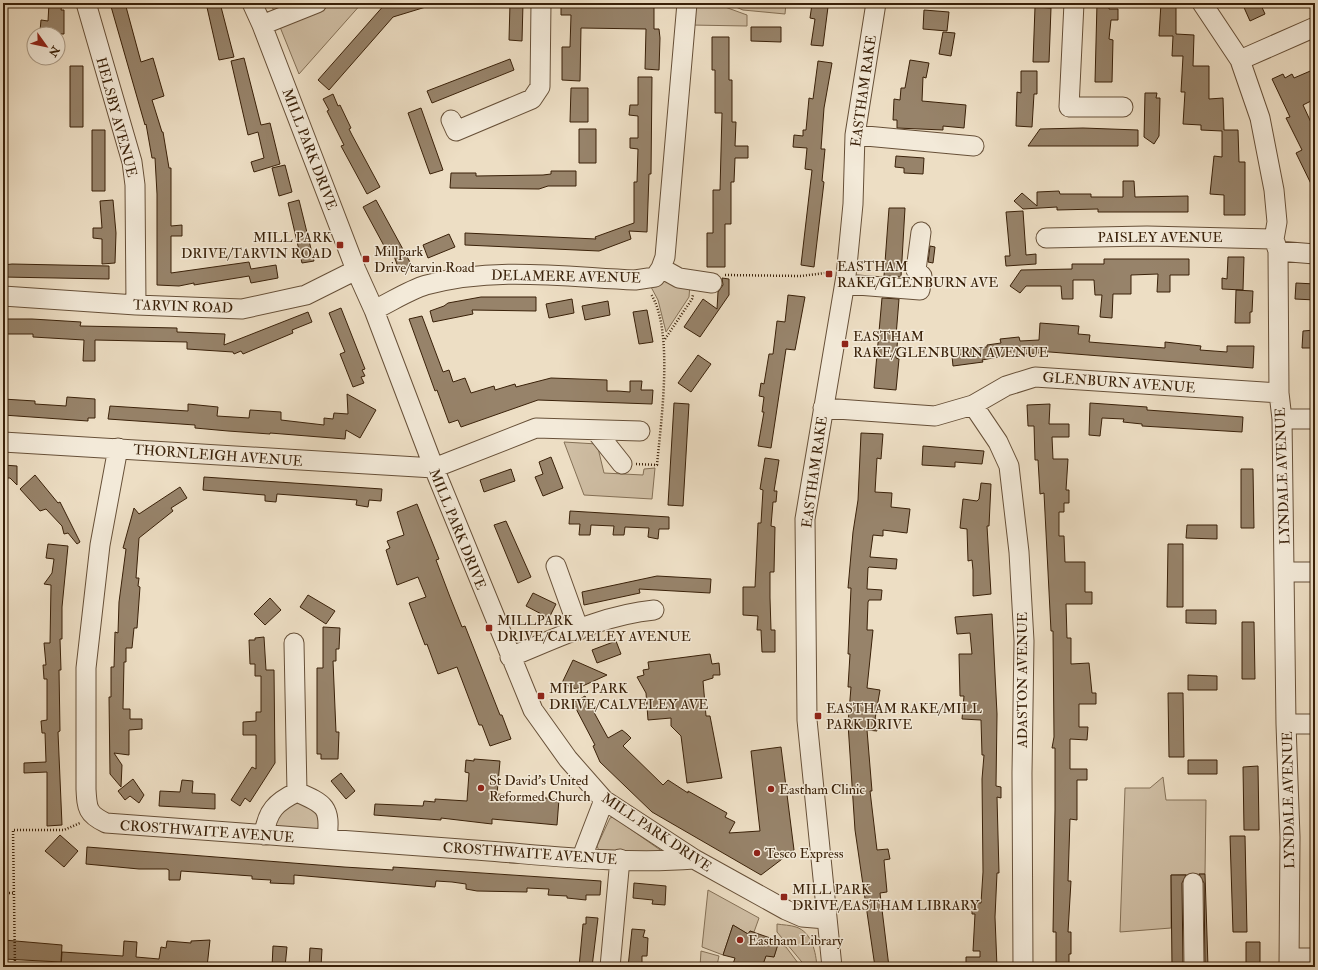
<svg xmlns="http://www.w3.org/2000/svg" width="1318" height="970" viewBox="0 0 1318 970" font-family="'IM FELL Double Pica',serif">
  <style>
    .green { fill: #cfbea4; stroke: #847056 }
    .building { fill: #97836a; stroke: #3a2109 }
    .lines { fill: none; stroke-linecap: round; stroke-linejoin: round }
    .minor-casing { stroke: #675038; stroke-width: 21 }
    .path { stroke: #3a2109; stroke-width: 2.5; stroke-dasharray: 1 2; stroke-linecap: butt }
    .minor { stroke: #f3ead9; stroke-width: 19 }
    .poi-dot { fill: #8f2418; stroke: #f3ead9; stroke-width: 1.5 }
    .labels { text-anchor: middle; stroke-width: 3; stroke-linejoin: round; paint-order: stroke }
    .street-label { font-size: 14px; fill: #3a2109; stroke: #f3ead9 }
    .poi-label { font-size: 14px; fill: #3a2109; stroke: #f3ead9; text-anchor: start }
  </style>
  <rect width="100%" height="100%" fill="#eddec4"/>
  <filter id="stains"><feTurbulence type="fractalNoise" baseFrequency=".005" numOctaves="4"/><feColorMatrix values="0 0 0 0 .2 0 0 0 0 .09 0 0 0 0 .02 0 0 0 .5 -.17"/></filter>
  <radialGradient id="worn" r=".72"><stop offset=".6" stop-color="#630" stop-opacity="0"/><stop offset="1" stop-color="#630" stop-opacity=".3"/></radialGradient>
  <path class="green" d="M271,3H303L274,12Z
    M331,3H362L299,74L280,27L300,16Z
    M692,3H714L747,15V26L690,25Z
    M726,3H786L785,14L743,10Z
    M667,275L690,284L689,297L666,332L658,300L651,287Z
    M564,442L597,444L604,473L643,475L644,469L655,468L652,499L584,495Z
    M1163,777L1166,800H1206L1205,874L1171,875V928L1120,932L1125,788H1150Z
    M293,802H305L318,809L322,829L281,830L275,824L276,816Z
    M613,817L666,854L600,853L597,846L610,818Z
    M708,890L759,918L754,932L750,931L748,934L733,925L723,955L702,947Z
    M777,924C783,925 790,925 796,927C812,932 816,953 817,967H806L777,932Z
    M778,943L786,947L801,967H762L766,955L774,957Z
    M701,951L719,956L717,965L722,967H700Z"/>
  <path class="building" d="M49,3H62L61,10H64V34H48V31H40L41,20L48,21Z
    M110,3H125L141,62L153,58L164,96L152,100L162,132H163L169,168H171V226L182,225V236H171V273L249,262L251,269L276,265L278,278L251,283L249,276L194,285V283L179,286L157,285V194L155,158H152L146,124L145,125Z
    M206,3H220L234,57L219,60Z
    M386,3H428L429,6L393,17L329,90L318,80Z
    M510,3H523L522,41L509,40Z
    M571,3H654V29H659L660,38L659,70L645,69L646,29L581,28L580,81L562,80V47H570L571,15H561V4Z
    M1097,3H1109V9H1118V20H1111L1109,39L1113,40L1112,82H1095Z
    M1161,3H1176V34L1194,35L1193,66H1209V99L1223,98L1224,130H1238L1239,162H1245V215H1224V195L1210,194L1214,156L1222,157V131L1201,130V125L1183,124L1185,92H1181L1183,56H1172L1173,36H1159Z
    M1242,3H1260L1265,14L1250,21Z
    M812,4L828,7L823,46L811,45L815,19L810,18Z
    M1035,7L1051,8L1049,62H1033Z
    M924,10L949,12L947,31L923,29Z
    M751,27H781V42L751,41Z
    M943,32L955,33L951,56L939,54Z
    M712,37H729V80H732V122H736L735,146H748V158H735L734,182H731V224H725V267H707V233H713V190H720L722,113H715V70H712Z
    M244,58L261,125L270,123L280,164L254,172L251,162L264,158L258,132L248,135L231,61Z
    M510,59L514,70L432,103L427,91Z
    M910,60L929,63L926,78L923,77L922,101L966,105L964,128L943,126V130L897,128V120H893L894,99L900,100L901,88H905Z
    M818,61L832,63L824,108L821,149H825L822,181L824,182L814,267L801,265L812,170L805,169L807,148L793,147L794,135L803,136V130H806L809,98L813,99Z
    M70,66H83V127H70Z
    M1315,69V99L1303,105L1315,131V192L1296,153L1302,150L1286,118L1290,117L1272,79L1283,74L1285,78L1292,74L1294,78Z
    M1021,71H1037V94H1034L1032,127L1016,126L1017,92L1021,93Z
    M638,77H652L651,174H649L647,232L629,231L631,239L599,251L465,245V233L596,239L595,237L634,223V182H637L638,149L630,148V138H638V116L629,115L630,105H638Z
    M571,88H588V122H570Z
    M1145,93H1157L1156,98H1160L1159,136L1154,144L1144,137Z
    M333,94L338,106L340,105L351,128L349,129L352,135L380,187L367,194L341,146L344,145L327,111L329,110L323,99Z
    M421,108L443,170L430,174L408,113Z
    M1083,128L1138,130V146H1028L1040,129Z
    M579,129H596V163H579Z
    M92,130H105V191H92Z
    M896,156L924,158L923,174L904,173V168L895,167Z
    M285,165L292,192L279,196L272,168Z
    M551,171H576V186H548L539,189L450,188L451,173H476V176L543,175L551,174Z
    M1123,181H1134L1135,197L1188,196V212H1098V209L1057,210V207L1023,209L1014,201L1022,193L1037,206V192L1059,191L1060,194H1091V197H1123Z
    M113,200L116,233L115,263L102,264V239L93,238V228H102L100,201Z
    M299,200L314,261L302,263L288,203Z
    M376,200L411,264L407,267L399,270L393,253L389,255L363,207Z
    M889,208H905L901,277L884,276Z
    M1023,211L1026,255L1036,254V264L1006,266L1005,256H1010L1006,212Z
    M449,234L455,247L428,258L423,245Z
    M930,246L935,247L933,263L928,262Z
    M1228,257H1244L1243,290L1222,289V278L1227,279Z
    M1104,259H1189V275H1170V292H1157L1158,274L1131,275V294H1113L1112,318L1100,317L1102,295H1095L1094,280H1073V299H1062L1061,286H1026L1020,293L1010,286L1021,270L1072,269V264H1104Z
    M12,264L109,266V279L3,277V265Z
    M722,278L729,279V295L700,337L684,327L703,299L717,309L718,292L723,285Z
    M1296,283L1315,284V300L1295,299Z
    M1236,290L1253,291L1252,312H1250V323H1235Z
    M788,295L805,297L795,350L786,349L771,448L758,446L764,412H762L764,397L759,396L761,383L764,384L769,354H773L777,321L785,322Z
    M481,297H536V311L472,310L473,314L433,322L430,311L444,306L448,303Z
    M882,298L899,299L896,336H898L896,358L899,359L896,390L874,388Z
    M572,299L574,313L549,318L546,304Z
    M608,301L610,315L585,320L582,306Z
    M341,308L365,369L362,370L365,376L361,377L364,383L353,387L340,354L345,352L329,313Z
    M647,310L653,342L639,344L633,312Z
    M308,312L312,322L292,330L293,333L243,354L241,351L234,354L233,352L187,349V342L95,340V361H83L84,340L33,337V334H7V319H32L81,322L80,326L177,328V332L225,334L224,345Z
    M422,316L443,372L449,370L453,382L465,378L471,393L494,386L495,390L515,384L516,387L551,378L607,380V391H618L630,392V381H642L641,390H653L652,404L538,400L461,427L458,420L449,423L437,390L435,391L409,319Z
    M1040,323L1079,326L1078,334L1090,335L1089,342L1165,348V342L1201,346L1200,350L1227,352V346H1254L1253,368L1050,352L1009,355L982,360L983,362L953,366L952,356L960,355L959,350L987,347V345L1001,343L1000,339L1019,337L1020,341L1039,340Z
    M1315,330V348H1302L1303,331Z
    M698,355L711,364L691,392L678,383Z
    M347,394L376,410L360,438L346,430L345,439L270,433V434L228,431L195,428V425L108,419L110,406L188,411V404L218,407L217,416L249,418L250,410L281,412V420L324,425V418L333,419L334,413L348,414Z
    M67,397L95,399V418H88V421L3,415V399L35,401V404L66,406Z
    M674,403L689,404L683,506L668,505Z
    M1090,403L1147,407V410L1243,417L1242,432L1142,426V424L1123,422L1124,419L1102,418L1100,436L1089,435Z
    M1050,404L1049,424H1069V437H1052L1053,459H1068L1066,490H1069V503H1064V512H1059V536H1064L1065,562H1085V592H1092V604H1066L1067,638H1071V664L1089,663L1092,693H1096V704H1079V727H1088L1087,740L1070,739V769H1087V780H1077V820L1070,819L1068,881H1071L1068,932H1071V954H1069V967H1056V932H1053L1055,810V748H1052L1054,737L1053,631H1051L1044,493L1040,494L1038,460H1035L1034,426H1028L1027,405Z
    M861,433L883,434L881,459L877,458L875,492L892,493L891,507L910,509L907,533L883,530V536L873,535L870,557L897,559L896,569L869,567L868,568L867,589L882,590L881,600H869L868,602L867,630H873L867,688L880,690L875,719H879L877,731L867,730L872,791H870L877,850L888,849L890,859L884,860L887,892L880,893L889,967H875L855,830L848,724L851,687H848L850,654H848L851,588H848L853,532L858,500Z
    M923,446L984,451L982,464L955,462V467L922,465Z
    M551,457L563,488L543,496L535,477L543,474L539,462Z
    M765,458L779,460L774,491H777L776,502H773L771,526L775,527L774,572H770V598L771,630H775V652H762L761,630H757L758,616L743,615V587H755L758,523H761L763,490L760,489Z
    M3,465L17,466V485L10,478H3Z
    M511,469L515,481L484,492L480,480Z
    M1241,469H1253L1254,528H1241Z
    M35,475L58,503L60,502L80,542L77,544L68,533L64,534L62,526L46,509L40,511L20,489Z
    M204,477L382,489L381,501L369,500L368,507L356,505L357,500L277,494L276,502L265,501V495L203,490Z
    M981,483L991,484L989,526H987L991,594L973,596V570L972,560L968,561L967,529L960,528L963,499L977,501L979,499Z
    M180,487L187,498L171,508L173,511L139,538L136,578H139L138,586L140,587L137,628H134L132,648H126V662H124L123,709H130V719H142V729L129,730V755L114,753L122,765L121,787L110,774L109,697H111V667H114L115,632L118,633L119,602L126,549L123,548L134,508L139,514Z
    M417,504L439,559L436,560L450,597L462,627L465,626L500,715H502L511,739L490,746L482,725H479L457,667L438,674L427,644L425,645L409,603L426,597L418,577L397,585L386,550L390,548L387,541L404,535L397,512Z
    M570,511L669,517V529H659L658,539L648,537L649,528L625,527L624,535H613L614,526L591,525L590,535H579L580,524H569Z
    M506,521L531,577L518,583L494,525Z
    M1187,525H1217V539L1186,538Z
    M48,544L68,546L62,607V639H60L61,670H59L60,731L58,732L62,825L47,826V772L24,773V763L46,762L45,733H42L41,721L47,720V679H44L43,665H46L44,643H50L51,585L44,584L52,573L54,559L46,558Z
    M1168,544H1183V607H1167Z
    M657,576L711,579L710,593L639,589L640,593L584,605L582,592Z
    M533,593L556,604L549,618L526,606Z
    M308,595L335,611L326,624L300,607Z
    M270,598L281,610L265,625L254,614Z
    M1186,610H1216V624L1186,623Z
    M992,614L997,714L996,786L1001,787V798L997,797L999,873H997L995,917L997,967H966V957H980V951H973L975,914H972V903H981L983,872L982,779L984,755H982L981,720L962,719L964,696H960L959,654H972L970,633L957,634L955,617Z
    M1242,622H1254L1255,679H1242Z
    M323,627L340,628L339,649H336V661H333L336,732H339L338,759H321V754H317V668H323Z
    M264,637L266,670H274L275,763L250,802L245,798L240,806L231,800L252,767L256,769V735H243V722L256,721V712H261V676H255V664H250L249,640H255V638Z
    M616,641L621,654L597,663L592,650Z
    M710,654L712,664L719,663L720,675H713V678L703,681L706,716H710L722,778L687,783L681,736L671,726V718L648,720L646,693L637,677L644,675L643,670L649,669L648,662Z
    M573,660L607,675L576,689L562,683Z
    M1188,675L1217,676V690H1188Z
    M1168,693H1183L1184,757H1169Z
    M585,696L608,738L622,730L627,734L631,738L623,746L663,785L668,780L688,793V791L727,813L725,817L735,822L729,833L760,831L751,751L781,747L794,850L761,875L652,812L600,762L593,746L595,745L573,703Z
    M474,759L500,761L497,794L559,799L557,825L492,819V824L441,818V820L374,815L375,804L423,806L424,801L435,802V799L467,801L469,773L465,772L466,760L474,761Z
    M1188,760H1217V774H1188Z
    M1258,766L1259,830H1244L1243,767Z
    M341,773L355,791L346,799L331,781Z
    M133,779L144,795L139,803L130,796L125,800L118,791Z
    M182,780L193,781L192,793L215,794V809L159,806L160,791L180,792Z
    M60,835L78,851L64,867L45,851Z
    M1230,836H1245L1247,932H1233Z
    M87,847L344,867L393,870V867L601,881L600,895H586V900L567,898V896L548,895L549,889L527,888V892L477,891L466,889V884L452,882L436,881L435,887L294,875V884L270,883L271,880L252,879V876L181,871L180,880H169V870L167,869H139L86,864Z
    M1199,874H1205L1208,967H1205L1204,883Z
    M1171,875H1186L1182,883L1183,967H1172Z
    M634,883L666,886L665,905L652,904L653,900L633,898Z
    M586,917L598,918L592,967H579L583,924H586Z
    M733,925L748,934L750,931L779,941L774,957L766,956L762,967H732L735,958L723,955Z
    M632,929L645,930L643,937L648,938L647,956H642V967H628Z
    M4,940L62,945L61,962L4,959Z
    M210,940L207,967H61L62,952L123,956L124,941L137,942L136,957L159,959L161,947L166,948L167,941L191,943V941Z
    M1246,942H1260V967H1246Z
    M273,946L287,947L285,967H272Z
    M310,948L322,949L321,967H309Z"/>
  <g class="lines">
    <defs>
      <path id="minor" d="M86,3L132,162L135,185L136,305
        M252,3L262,25L356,270L374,310L434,468L533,710L568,759L604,800L694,859L786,910L802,917L826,919
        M1074,3L1069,107H1123
        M1202,3L1240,60L1260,118L1274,190L1277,222L1274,239L1278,251L1279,393L1282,419L1286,724L1290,837L1289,967
        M262,25L317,3
        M1240,60L1315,27
        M451,120L456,131L532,99L540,87L541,3
        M855,135L974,146
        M1046,238L1147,236L1274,239
        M1278,251L1315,254
        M661,268L679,278L712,283
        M845,284L920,290L922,276L916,270L921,232
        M3,296L136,305L242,309L306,295L356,270
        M374,310C391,302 409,290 426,285C494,266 566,277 635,280L655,277L661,268L665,257L687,3
        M973,405L998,442L1009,466L1019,552L1024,641L1022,773L1023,967
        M823,408L935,416L973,405L1006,386L1035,377L1279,393
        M1282,419H1315
        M595,430L622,464
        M3,442L434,468L536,428L640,431
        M118,448L100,545L86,668V789C87,808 87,814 106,823C224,832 343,840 461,849C538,854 617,865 694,859
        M556,566L579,630
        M1285,572H1315
        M294,643L297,792
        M510,657C557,638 603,615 654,610
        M1286,724H1315
        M264,835C267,811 276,802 297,792C325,804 331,807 327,839
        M582,857L604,800
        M1193,883L1194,967
        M1289,958H1315
        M610,967L620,859
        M832,967L807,720L805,519L846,276L853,204L855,135L876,3"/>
    </defs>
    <use href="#minor" class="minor-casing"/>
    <path class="path" d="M725,275L801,276L825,273L832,274
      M665,339L692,299L693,295
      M636,464L657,465C661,421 674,331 651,294
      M3,893H13
      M15,967L13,830H64L80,823"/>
    <use href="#minor" class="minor"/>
  </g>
  <g class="poi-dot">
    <rect x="336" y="241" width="8" height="8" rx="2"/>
    <rect x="362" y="255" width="8" height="8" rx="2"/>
    <rect x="825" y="270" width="8" height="8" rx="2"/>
    <rect x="841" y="340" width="8" height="8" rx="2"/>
    <rect x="485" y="624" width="8" height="8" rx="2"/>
    <rect x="537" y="692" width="8" height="8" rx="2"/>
    <rect x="814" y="712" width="8" height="8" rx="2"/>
    <circle cx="481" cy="788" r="4"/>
    <circle cx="771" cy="789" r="4"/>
    <circle cx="757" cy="853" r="4"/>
    <rect x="780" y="893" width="8" height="8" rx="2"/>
    <circle cx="740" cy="940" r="4"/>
  </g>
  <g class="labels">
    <g class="street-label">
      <text transform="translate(863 91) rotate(-82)" y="5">EASTHAM RAKE</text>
      <text transform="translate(117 117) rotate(75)" y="5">HELSBY AVENUE</text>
      <text transform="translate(310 149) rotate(69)" y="5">MILL PARK DRIVE</text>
      <text x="1160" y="242">PAISLEY AVENUE</text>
      <text transform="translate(566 276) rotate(1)" y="5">DELAMERE AVENUE</text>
      <text transform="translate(183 306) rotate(2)" y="5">TARVIN ROAD</text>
      <text transform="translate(1119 382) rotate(4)" y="5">GLENBURN AVENUE</text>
      <text transform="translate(218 455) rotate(4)" y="5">THORNLEIGH AVENUE</text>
      <text transform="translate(814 472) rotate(-82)" y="5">EASTHAM RAKE</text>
      <text transform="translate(1282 476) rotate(-92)" y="5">LYNDALE AVENUE</text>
      <text transform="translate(458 529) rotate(68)" y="5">MILL PARK DRIVE</text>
      <text transform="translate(1022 680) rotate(-90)" y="5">ADASTON AVENUE</text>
      <text transform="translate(1288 800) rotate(-91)" y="5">LYNDALE AVENUE</text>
      <text transform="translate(207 831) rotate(4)" y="5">CROSTHWAITE AVENUE</text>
      <text transform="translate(657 832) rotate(34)" y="5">MILL PARK DRIVE</text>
      <text transform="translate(530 853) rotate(4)" y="5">CROSTHWAITE AVENUE</text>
    </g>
    <g class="poi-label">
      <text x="332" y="242" text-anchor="end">MILL PARK<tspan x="332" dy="16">DRIVE/TARVIN ROAD</tspan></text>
      <text x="374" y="256">Millpark<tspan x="374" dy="16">Drive/tarvin Road</tspan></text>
      <text x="837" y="271">EASTHAM<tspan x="837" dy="16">RAKE/GLENBURN AVE</tspan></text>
      <text x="853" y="341">EASTHAM<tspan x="853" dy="16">RAKE/GLENBURN AVENUE</tspan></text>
      <text x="497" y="625">MILLPARK<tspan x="497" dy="16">DRIVE/CALVELEY AVENUE</tspan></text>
      <text x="549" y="693">MILL PARK<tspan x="549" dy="16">DRIVE/CALVELEY AVE</tspan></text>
      <text x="826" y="713">EASTHAM RAKE/MILL<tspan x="826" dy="16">PARK DRIVE</tspan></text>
      <text x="489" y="785">St David's United<tspan x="489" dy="16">Reformed Church</tspan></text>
      <text x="779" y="794">Eastham Clinic</text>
      <text x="765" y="858">Tesco Express</text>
      <text x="792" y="894">MILL PARK<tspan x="792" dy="16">DRIVE/EASTHAM LIBRARY</tspan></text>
      <text x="748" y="945">Eastham Library</text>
    </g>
  </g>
  <rect width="1318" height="970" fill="none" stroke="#eddec4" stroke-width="16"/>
  <rect x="4" y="4" width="1310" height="962" fill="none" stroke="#3a2109" stroke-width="2"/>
  <rect x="8" y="8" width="1302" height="954" fill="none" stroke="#3a2109"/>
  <g transform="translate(46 46) rotate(123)"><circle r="19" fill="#f3ead9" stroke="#a99a86"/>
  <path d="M0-3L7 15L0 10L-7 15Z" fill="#8f2418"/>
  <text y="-6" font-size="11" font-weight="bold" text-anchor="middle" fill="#3a2109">N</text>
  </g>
  <rect width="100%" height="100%" filter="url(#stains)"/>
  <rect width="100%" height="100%" fill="url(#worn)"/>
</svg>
